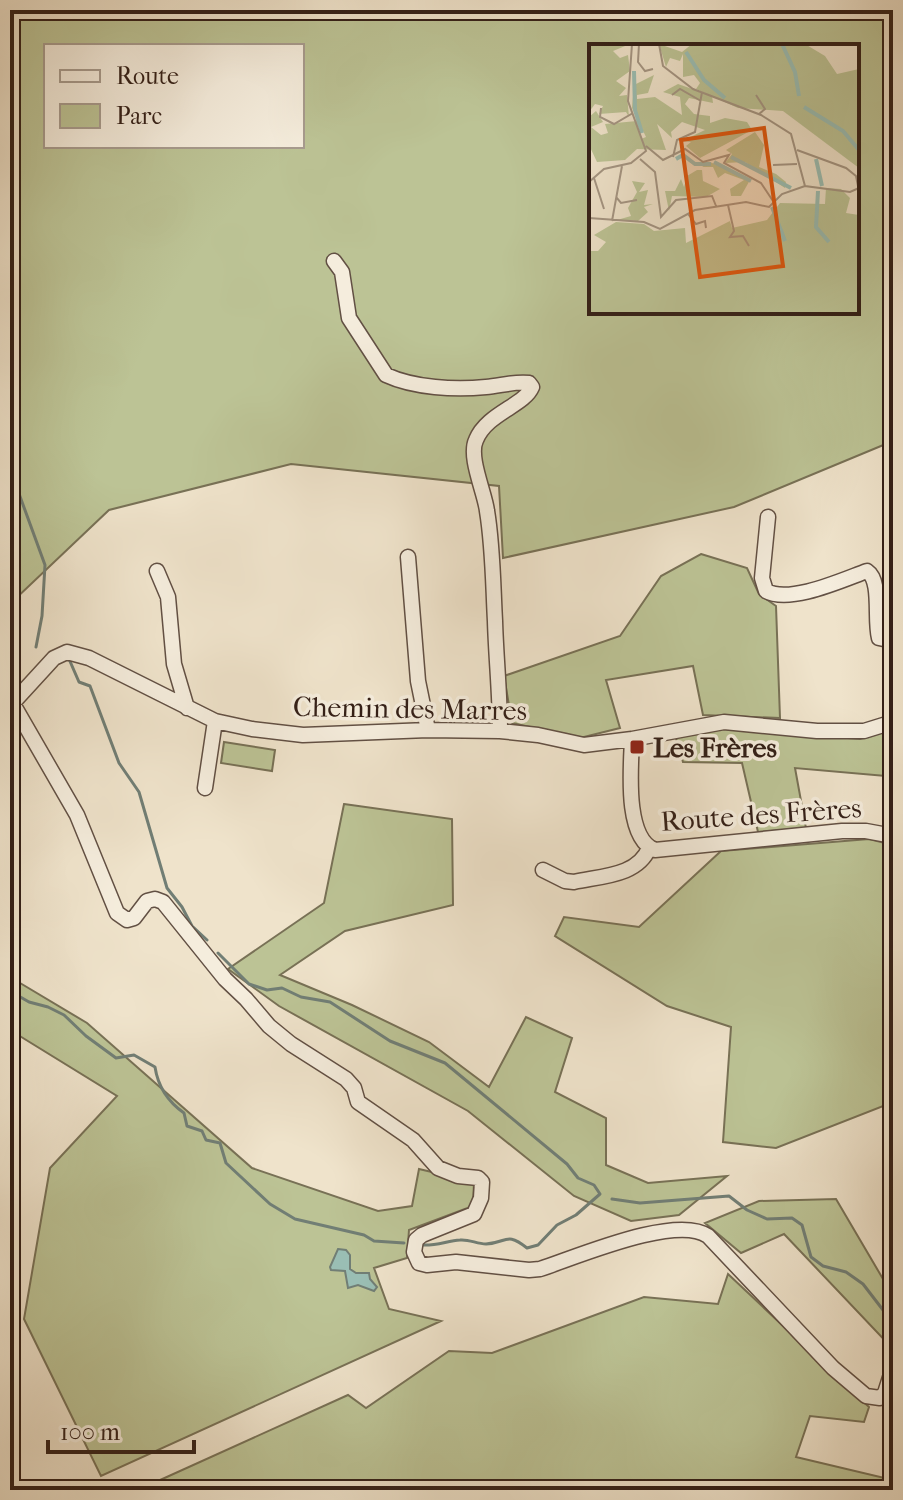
<svg xmlns="http://www.w3.org/2000/svg" width="903" height="1500" viewBox="0 0 903 1500" font-family="'IM FELL French Canon',serif">
  <style>
    .green { fill: #bcc395; stroke: #787156; stroke-width: 2; fill-rule: evenodd }
    .water { fill: #9abeb4; stroke: #717e75; stroke-width: 2 }
    .lines { fill: none; stroke-linecap: round; stroke-linejoin: round }
    .stream { stroke: #717e75; stroke-width: 3 }
    .minor-casing { stroke: #625044; stroke-width: 17 }
    .minor { stroke: #f5eddd; stroke-width: 14 }
    .poi-dot { fill: #8f2418; stroke: #f5eddd; stroke-width: 3 }
    .labels { text-anchor: middle; stroke-width: 7; stroke-linejoin: round; paint-order: stroke }
    .street-label { font-size: 28px; fill: #331f17; stroke: #f5eddd }
    .poi-label { font-size: 28px; font-weight: bold; fill: #331f17; stroke: #f5eddd; text-anchor: start }
    .inset-river { fill: none; stroke: #9abeb4; stroke-width: 4 }
    .inset-road { fill: none; stroke: #a49583; stroke-width: 2 }
    .view { fill: #df560d; fill-opacity: 0.15; stroke: #df560d; stroke-width: 4 }
    .inset-edge { fill: none; stroke: #331f17; stroke-width: 4 }
  </style>
  <rect width="100%" height="100%" fill="#efe3cb"/>
  <filter id="stains"><feTurbulence type="fractalNoise" baseFrequency=".0025" numOctaves="4"/><feColorMatrix values="0 0 0 0 .2 0 0 0 0 .09 0 0 0 0 .02 0 0 0 .5 -.17"/></filter>
  <radialGradient id="worn" r=".72"><stop offset=".6" stop-color="#630" stop-opacity="0"/><stop offset="1" stop-color="#630" stop-opacity=".3"/></radialGradient>
  <path class="green" d="M10,10H893V441L734,507L503,558L499,486L291,464L109,510L10,604ZM46,46H302V146H46ZM591,46H857V312H591Z
    M701,554L747,568L759,594L776,606L780,718L703,715L693,666L606,680L620,728L580,738L512,723L504,676L620,636L661,576Z
    M723,728L860,739L893,728V775L886,776L795,768L806,828L758,832L742,763L683,762L675,735Z
    M224,742L275,750L272,771L221,763Z
    M344,804L452,819L453,905L345,931L280,975L352,1005L429,1042L489,1087L526,1017L572,1038L555,1092L606,1118V1165L648,1183L727,1176L679,1215L631,1221L574,1196L468,1111L279,1006L228,969L324,903Z
    M869,839L893,845V1098L891,1103L776,1148L723,1142L731,1027L667,1006L555,936L564,917L639,927L721,851Z
    M10,977L87,1023L252,1168L378,1211L412,1206L419,1169L474,1182L473,1206L409,1230L407,1258L374,1268L389,1309L441,1321L101,1476L24,1319L50,1168L117,1096L10,1030Z
    M836,1199L893,1296V1349L784,1234L741,1253L705,1223L759,1201Z
    M728,1274L869,1407L864,1422L810,1416L796,1457L893,1480V1485L886,1490H744L741,1487L734,1490H138L348,1395L366,1408L449,1351L492,1353L644,1297L718,1304Z"/>
  <path class="water" d="M338,1249L346,1250L350,1255V1269L356,1273H369L370,1279L377,1287L374,1291L358,1285L348,1288L345,1271L331,1270L330,1267Z"/>
  <g class="lines">
    <path class="stream" d="M10,386C15,407 18,433 10,454
      M10,469L45,565L42,616L36,647
      M69,659L79,682L90,686L119,763L139,792L167,888L182,907L192,926L207,940
      M218,953L249,984L267,990L282,988L301,997L330,1002L390,1041L445,1063L567,1164L578,1178L594,1185L600,1194L576,1215L557,1225L538,1245L527,1248C506,1231 507,1243 486,1244C477,1244 469,1239 460,1240C447,1241 436,1246 422,1245
      M10,991L29,1002L48,1007L64,1015L86,1036L116,1058L134,1055L155,1067C158,1087 167,1101 184,1113L187,1126L202,1131L206,1140L220,1143L226,1163L270,1204L295,1219L364,1235L374,1241L404,1243
      M612,1199L640,1203L729,1196L747,1210L767,1219L792,1218L802,1225L811,1257L823,1266L846,1272L863,1284L893,1323"/>
    <defs>
      <path id="minor" d="M334,261L342,272L349,318L386,375C414,388 455,390 486,387C500,386 515,381 529,383L532,387C524,406 487,413 476,440C468,457 485,493 487,511C493,547 493,585 495,621C496,657 500,694 500,731
        M768,517L762,578L766,591C790,604 842,580 867,571C882,581 874,619 879,638L893,641
        M408,557L418,681L428,730
        M157,571L168,597L174,664L187,708
        M13,704L77,815L117,913L127,920L134,918L147,901L155,899L163,902L225,979L246,999L269,1026L291,1044L346,1079L354,1088L358,1102L413,1140L438,1168L458,1176L478,1178L482,1182L481,1198L474,1214L422,1235L416,1240L414,1252L419,1263L427,1265L456,1262L529,1270L540,1269C577,1257 676,1214 708,1236L833,1368L866,1396L880,1398L885,1393L893,1368
        M10,706L54,658L67,652L89,658L215,721L252,729L303,735L428,730L500,731L538,735L584,745L632,739L724,722L817,731H864L893,722
        M632,739C631,767 624,838 655,850L842,831H866L893,836
        M205,788L215,721
        M543,870L565,881L574,882C601,876 638,876 649,848"/>
    </defs>
    <use href="#minor" class="minor-casing"/>
    <use href="#minor" class="minor"/>
  </g>
  <rect class="poi-dot" x="629" y="739" width="16" height="16" rx="4"/>
  <g class="labels">
    <g class="street-label">
      <text transform="translate(410 708) rotate(1)" y="10">Chemin des Marres</text>
      <text transform="translate(761 814) rotate(-4)" y="10">Route des Frères</text>
    </g>
    <g class="poi-label">
      <text x="653" y="757">Les Frères</text>
    </g>
  </g>
  <g transform="translate(589 44)">
    <rect width="270" height="270" fill="#efe3cb"/>
    <path d="M0,0H41L24,7L31,14L39,11L41,27L27,37L37,44L30,52L38,51L40,73L37,68L10,70L14,62L6,60L0,68ZM70,0L93,8L103,0H216L236,12L248,30L270,25V124L194,67L149,64L107,45L111,39L105,31L94,33V10L91,17L81,14L77,23ZM65,31L59,49L48,51V55L66,53L93,71L91,53L74,48L89,40L123,52L124,59L100,54L96,60L105,70L121,72V79L136,74L158,78L163,86L111,114L97,102L102,98L93,97L116,86L93,78L82,88L83,94L68,80L77,106L48,105L36,116L8,118L0,101V73L7,67L14,78L2,83L12,91L19,89L16,80L48,77L52,95L57,93L43,64L45,41ZM166,88L175,101L170,123L187,130L197,138L196,144L156,118L136,119L143,110L137,106ZM121,118L161,136L152,152H142L141,145L155,136L136,129L129,134L124,123H113ZM108,126H113L114,137L131,145L117,153L83,152L80,167L76,147H86L92,135L95,143L98,132ZM43,137L56,139L50,148L59,146L55,161L64,160L55,163L59,168L49,177L28,176L42,172L39,164L48,148ZM237,144L252,145L261,154L257,169L270,171V270H0V207H9L17,198L5,191L27,178L55,180L65,187L96,184L97,199L141,177L143,184L178,176L191,159L236,160Z" fill="#bcc395"/>
    <path class="inset-river" d="M193,0L206,28L210,52M97,8L115,36L136,54M45,27L46,66L53,89M215,63L254,87L270,106M142,113L202,144M87,115L94,111L106,120H122M227,115L233,142M125,118L162,137M229,147L227,183L240,198M183,163L196,197"/>
    <path class="inset-road" d="M50,0L49,18L56,27L64,25M70,0L74,22L104,45L172,71L202,90L216,142L261,148L270,144M83,51L91,45L112,57M167,51L176,65L170,70M12,64L11,73L25,80L44,69M57,102L74,116L96,105L114,118L140,111L135,119L172,139L184,157M208,106L257,124L267,132L269,142M84,113L88,96L106,88L113,48M51,115L66,128L72,173L87,156L123,152L127,162M184,121L208,120M5,134L15,165M0,138L15,125L42,119L57,107L39,57L43,0M27,153L32,159L48,156M139,161L145,187L141,193L154,192L160,202M99,170L107,180L116,177L117,184M0,174L55,178L71,185L106,166L157,158L180,163L193,150L216,142M23,177L33,122"/>
    <path class="view" d="M175,84L194,222L111,233L92,96Z"/>
    <rect width="270" height="270" class="inset-edge"/>
  </g>
  <rect width="903" height="1500" fill="none" stroke="#efe3cb" stroke-width="40"/>
  <rect x="12" y="12" width="879" height="1476" fill="none" stroke="#331f17" stroke-width="4"/>
  <rect x="20" y="20" width="863" height="1460" fill="none" stroke="#331f17" stroke-width="2"/>
  <rect x="44" y="44" width="260" height="104" fill="#f5eddd" stroke="#a79b8e" stroke-width="2"/>
  <rect x="60" y="70" width="40" height="12" fill="#f5eddd" stroke="#a79b8e" stroke-width="2"/>
  <text x="116" y="84" font-size="24" fill="#331f17">Route</text>
  <rect x="60" y="104" width="40" height="24" fill="#bcc395" stroke="#a79b8e" stroke-width="2"/>
  <text x="116" y="124" font-size="24" fill="#331f17">Parc</text>
  <path d="M48 1440v12h146v-12" fill="none" stroke="#331f17" stroke-width="4"/>
  <text x="60" y="1440" font-size="24" fill="#331f17" stroke="#f5eddd" stroke-width="6" paint-order="stroke">100 m</text>
  <rect width="100%" height="100%" filter="url(#stains)"/>
  <rect width="100%" height="100%" fill="url(#worn)"/>
</svg>
